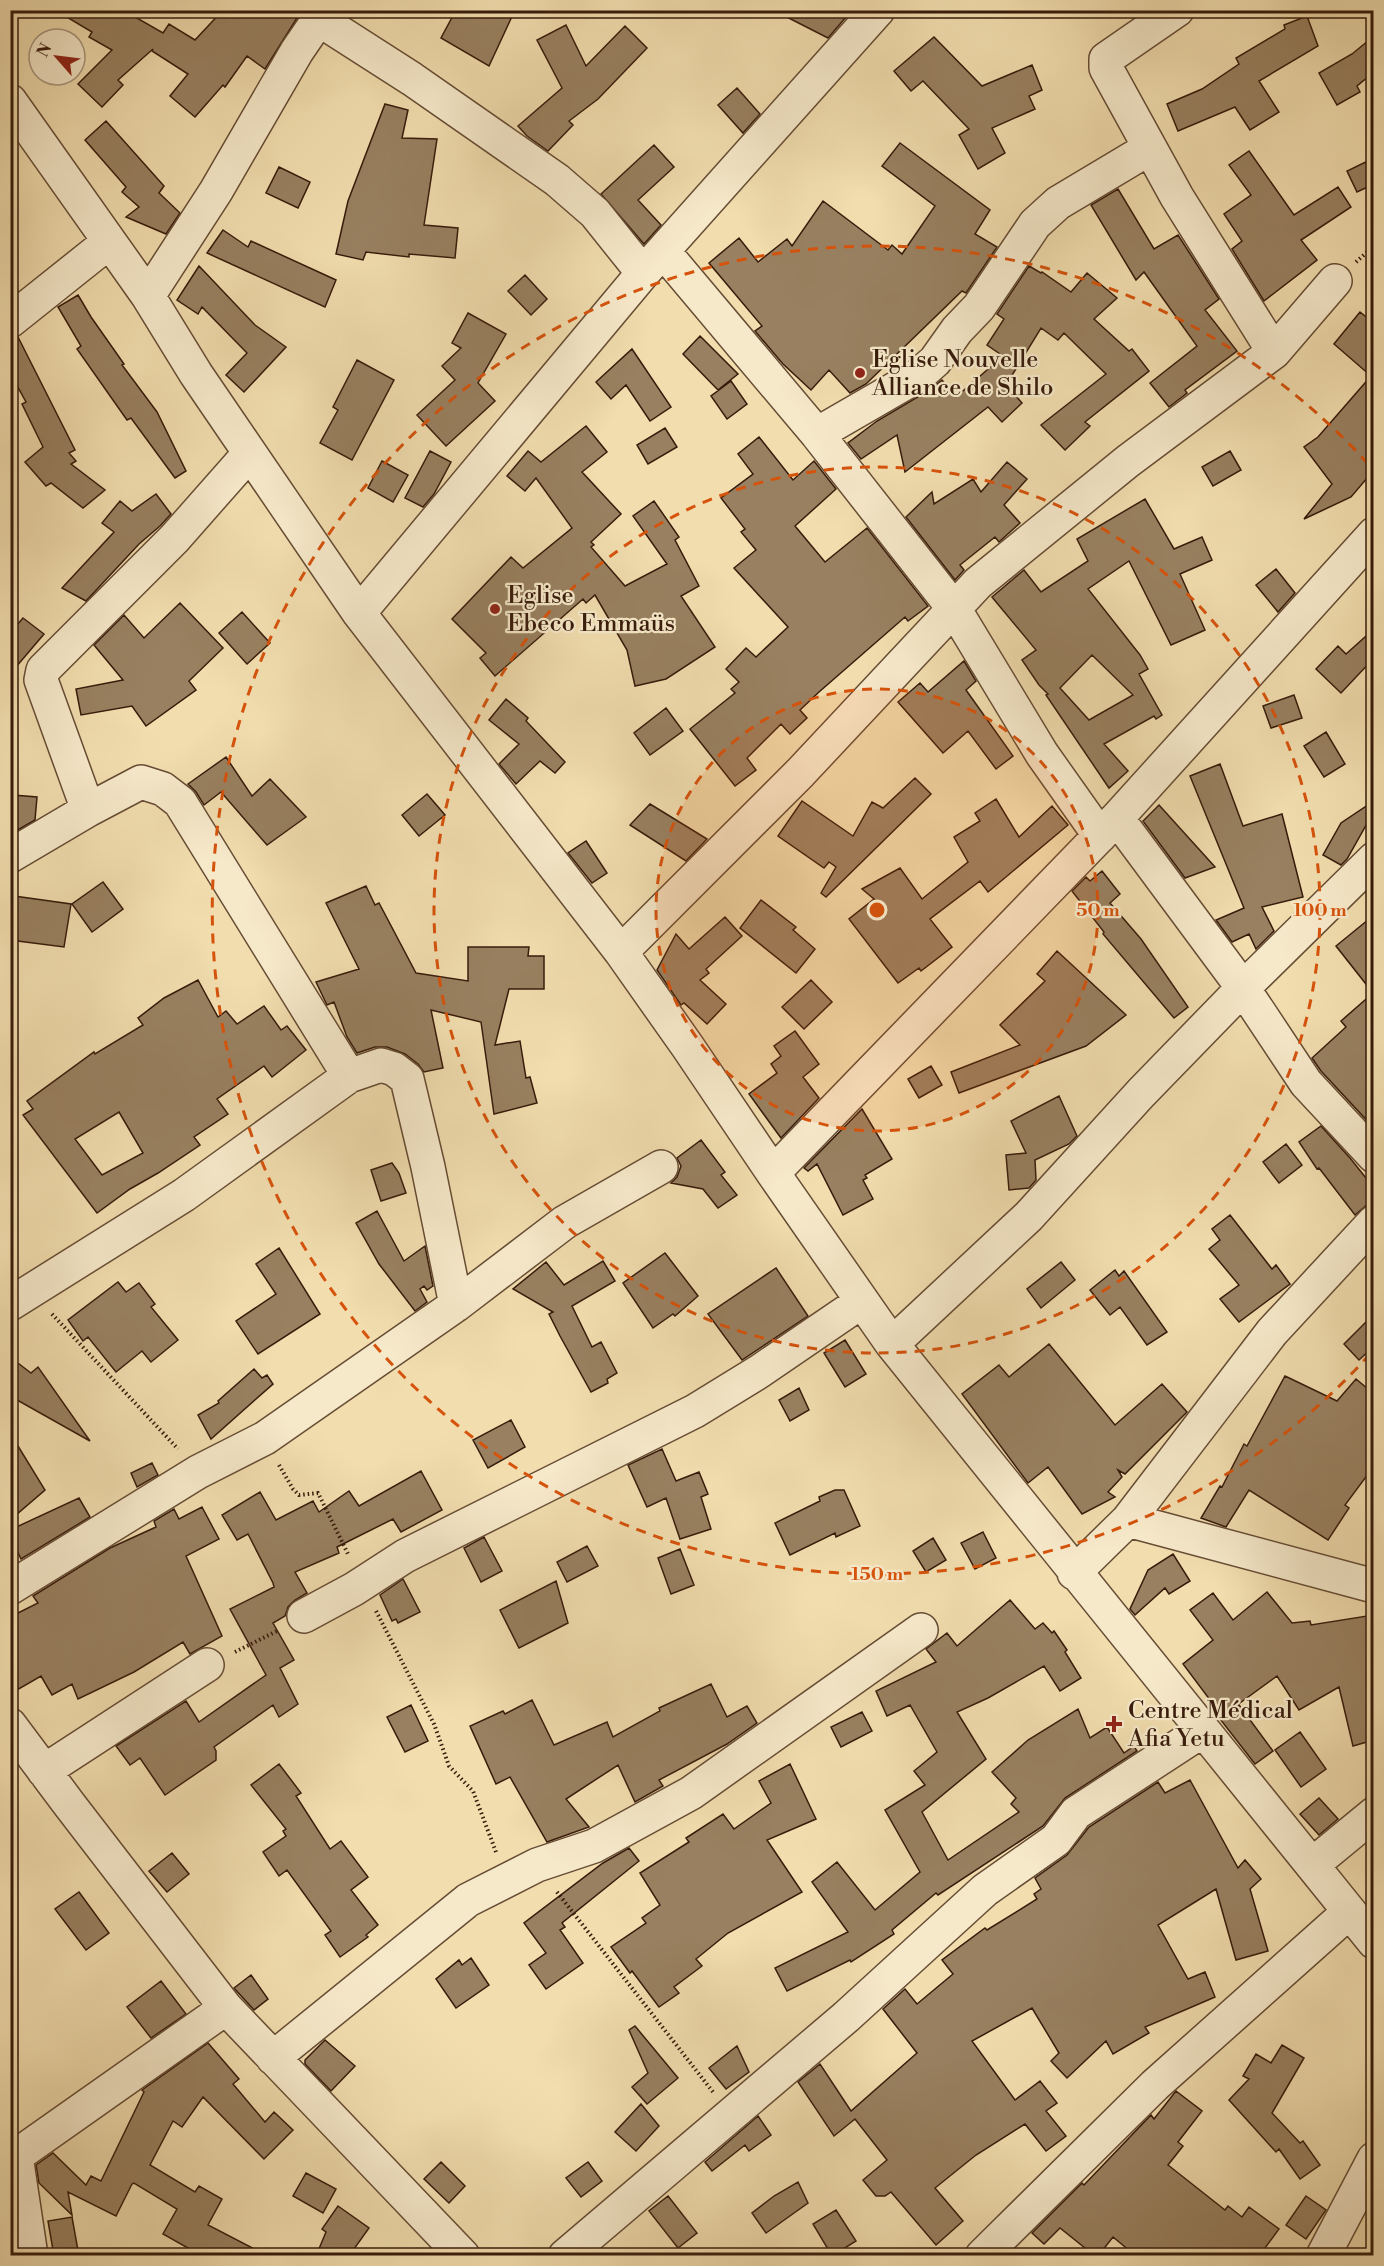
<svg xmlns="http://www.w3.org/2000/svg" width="1384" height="2266" viewBox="0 0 1384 2266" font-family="'Libre Bodoni',serif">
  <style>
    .building { fill: #988060; stroke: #371b0b; stroke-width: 1.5; fill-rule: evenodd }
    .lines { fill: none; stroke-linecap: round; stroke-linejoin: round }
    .minor-casing { stroke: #664c34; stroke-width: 36 }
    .path { stroke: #371b0b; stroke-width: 4; stroke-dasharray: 1.5 3; stroke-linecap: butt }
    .minor { stroke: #f6e9ca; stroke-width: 33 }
    .ring { fill: none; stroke: #d6530c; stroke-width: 3; stroke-dasharray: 10 8 }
    .poi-dot { fill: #8f2418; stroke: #f6e9ca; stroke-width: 2 }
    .labels { text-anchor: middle; stroke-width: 4.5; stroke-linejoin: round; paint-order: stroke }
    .poi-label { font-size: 24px; fill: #371b0b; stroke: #f6e9ca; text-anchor: start }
    .centre { fill: #d6530c; stroke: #f6e9ca; stroke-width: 3 }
    .ring-label { font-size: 18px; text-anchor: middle; font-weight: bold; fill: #d6530c; stroke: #f6e9ca; stroke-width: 4.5; stroke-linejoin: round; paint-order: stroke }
  </style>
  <rect width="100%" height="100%" fill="#f1ddae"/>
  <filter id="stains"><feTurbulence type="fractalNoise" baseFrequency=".00333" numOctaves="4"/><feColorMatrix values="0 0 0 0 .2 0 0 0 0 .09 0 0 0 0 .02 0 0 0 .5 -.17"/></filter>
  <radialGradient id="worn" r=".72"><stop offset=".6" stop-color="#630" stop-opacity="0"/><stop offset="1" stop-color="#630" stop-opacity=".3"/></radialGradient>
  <path class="building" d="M55,10H123L163,33L169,24L195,40L223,10H302L265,69L247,56L225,87L223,85L195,117L170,96L188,74L152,51L153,49L118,80L123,85L102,107L78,84L112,50L89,37L92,32Z
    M456,10H515L489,66L441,38Z
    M773,10H852L828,38Z
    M1307,16L1318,46L1259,81L1279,112L1250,130L1235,107L1178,131L1167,104L1202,89L1239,64L1236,58L1285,29L1284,25Z
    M566,25L586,66L625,26L647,48L598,99L569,121L573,125L548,151L527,136L518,126L562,88L537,40Z
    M1374,36V72L1357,86L1360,92L1337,105L1319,73L1352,54Z
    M934,37L982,86L1032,65L1042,90L1029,96L1035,109L992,128L1005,153L978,169L959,135L969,129L923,81L911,91L894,71Z
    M737,88L760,114L743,133L718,105Z
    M385,104L408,110L402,138L437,139L424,225L458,228L455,258L409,254V257L366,252L363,260L336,254L348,201Z
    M106,121L164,186L159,193L180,213L166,234L126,217L139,207L122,192L126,187L85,140Z
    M900,143L990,210L975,234L997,247L966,293L962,291L866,384L850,393L829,370L811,390L783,364L755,331L762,326L709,263L739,238L758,262L787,239L792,246L823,201L888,250L892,245L902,254L935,206L882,166Z
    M654,145L674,167L638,200L661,225L644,244L601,194Z
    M1249,151L1294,215L1338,187L1351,207L1301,240L1317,260L1264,301L1232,249L1242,241L1224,214L1251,195L1229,165Z
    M1374,158V184L1357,192L1347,171Z
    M279,167L310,182L298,208L266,193Z
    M1118,189L1154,249L1178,235L1219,299L1205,310L1237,351L1185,390L1187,393L1169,407L1150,383L1197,346L1144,272L1136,280L1091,205Z
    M223,230L248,247L251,241L336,280L325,307L207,253Z
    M199,266L255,325L286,347L244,392L226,375L247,353L202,307L198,314L177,300Z
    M1029,266L1041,273L1042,272L1071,292L1087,273L1117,298L1094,319L1129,351L1132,349L1149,371L1085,422L1090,426L1065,450L1041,425L1106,374L1064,333L1058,340L1041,328L1006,385L1022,403L1002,422L988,407L905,472L897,435L861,459L848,443L877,421L928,391L942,380L956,397L1003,356L987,345L1004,319L997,314Z
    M525,275L547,299L531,315L508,291Z
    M78,295L91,317L124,364L122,365L157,412L186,471L175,478L131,418L127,420L77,349L81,346L58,307Z
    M1360,312L1374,323V470L1351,497L1304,519L1332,484L1304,447L1318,437L1371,376L1334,344Z
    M468,313L506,334L478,383L495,401L446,446L417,415L455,380L442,366L461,348L452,343Z
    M700,336L738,374L718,390L683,354Z
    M18,337L75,450L69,453L76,461L71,464L105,490L83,508L51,483L46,486L25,462L43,447L22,404L26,402L10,373V339Z
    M632,349L671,407L650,421L626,385L611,399L596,382Z
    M357,360L394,380L352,460L320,443L338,410L333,407Z
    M731,381L747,404L727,419L711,396Z
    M586,426L607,452L582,472L621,514L591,542L594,545L591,547L625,586L667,564L633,516L654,501L679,537L675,540L699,586L681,596L715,647L666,679L635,686L627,650L595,595L586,603L583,599L495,676L480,658L486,653L452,619L511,557L523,568L572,528L536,478L525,491L507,476L528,451L541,462Z
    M665,428L677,447L648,464L637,445Z
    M759,437L793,480L814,461L836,489L795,526L825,562L867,528L928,606L908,621L905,617L819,692L800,710L807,718L790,734L781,724L747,758L756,770L735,786L690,729L735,693L731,689L739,682L726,669L746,648L756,657L788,627L734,568L756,550L741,532L745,529L721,498L753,474L738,454Z
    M430,451L451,462L434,494L423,507L405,498Z
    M1230,451L1241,470L1213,486L1202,467Z
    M382,461L408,475L393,502L368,488Z
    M1007,462L1027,479L1004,505L1020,523L999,542L995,537L960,565L964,570L955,580L906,517L932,492L934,504L973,479L981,492Z
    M156,494L171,514L160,526L139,544L86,601L62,588L114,532L102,523L120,501L132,511Z
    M1145,499L1174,549L1202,537L1212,560L1180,574L1205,630L1171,645L1129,561L1088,589L1140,655L1148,669L1139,674L1162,715L1156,719L1154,716L1104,744L1128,771L1109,788L1046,695L1048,694L1039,685L1022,660L1036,650L992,597L1024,570L1041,592L1088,561L1077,539ZM1092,655L1133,695L1089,720L1060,688Z
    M1276,569L1295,593L1278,612L1256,585Z
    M180,603L223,648L189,681L196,690L146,726L132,706L81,715L76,689L123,680L94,645L124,615L144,638Z
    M242,612L270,643L247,664L219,633Z
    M23,618L44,634L10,674V633Z
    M1374,629V658L1341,693L1316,669L1338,646L1346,654Z
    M964,661L976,681L966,690L1013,756L996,769L968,731L943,753L898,702L920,683L928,692Z
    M1294,695L1302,718L1271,728L1263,706Z
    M506,699L528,718L526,721L565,762L555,773L540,761L516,784L499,764L519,744L489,720Z
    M666,708L683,731L650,755L634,733Z
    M1326,732L1345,764L1324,777L1304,746Z
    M226,757L252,796L270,779L306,817L267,845L221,792L204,805L196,792L188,784Z
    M1220,764L1243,826L1282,814L1303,897L1262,907L1274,931L1256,949L1249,934L1232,942L1216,920L1244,908L1190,776Z
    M915,778L931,794L826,897L821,893L836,867L829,862L824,868L778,836L802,801L853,836L872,802L883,808Z
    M427,794L445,815L419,836L402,815Z
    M13,795L37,797L35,820L16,831L10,830Z
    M996,799L1019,837L1052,806L1068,825L988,892L980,881L930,919L952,947L921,971L919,968L898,983L849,919L874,899L862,889L900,868L922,899L968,862L954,837L980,821L975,813Z
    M1374,801V811L1347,859L1341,865L1323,855L1341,823Z
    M650,804L707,839L686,861L630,825Z
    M1159,805L1215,867L1185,878L1143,821Z
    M586,841L607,873L592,883L568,853Z
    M1102,871L1120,894L1110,903L1141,939L1188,1007L1174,1018L1103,934L1104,932L1072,891L1086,877L1090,881Z
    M103,882L123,909L92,932L72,904Z
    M366,886L375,905L379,903L416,973L468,981V947H529L528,956H544V989H509L495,1045L520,1041L526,1078L530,1077L537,1103L494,1114L481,1022L431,1010L443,1068L424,1072L418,1064L405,1054L387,1047H375L357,1053L347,1037L334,1002L327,1005L316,982L359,969L326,903Z
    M14,896L71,904L64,947L10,940V915Z
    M761,900L796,927L793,930L815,949L796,973L740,928Z
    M1374,915V1128L1321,1071L1312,1058L1346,1027L1341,1021L1373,993L1336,946Z
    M725,917L742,936L706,969L709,973L700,980L726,1004L707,1024L684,1003L681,1005L657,970L676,934L689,949Z
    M1057,951L1126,1015L1086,1046L959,1093L951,1072L1020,1045L1000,1025L1045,981L1037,974Z
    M198,980L218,1017L226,1011L237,1024L264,1006L281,1030L287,1026L306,1050L272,1077L264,1066L217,1099L228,1114L194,1137L200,1145L158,1173L130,1189L97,1213L23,1115L33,1109L27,1101L94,1052L95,1054L143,1025L138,1018L164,998ZM119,1112L143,1153L102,1175L75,1139Z
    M811,980L832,1002L804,1029L782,1007Z
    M795,1031L819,1064L803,1077L819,1098L781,1138L749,1094L777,1073L771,1064L781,1056L774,1046Z
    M931,1066L942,1085L919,1098L908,1079Z
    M1059,1096L1077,1136L1069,1144L1035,1160L1036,1180L1029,1188L1009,1190L1006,1155L1026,1153L1011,1121Z
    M862,1109L892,1159L865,1175L867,1178L863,1180L873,1199L843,1215L817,1164L808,1171L804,1168Z
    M1321,1126L1350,1158L1374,1188V1204H1368L1355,1215L1319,1168L1317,1169L1299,1142Z
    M701,1140L725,1172L721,1175L737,1195L718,1208L703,1189L671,1183L677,1177L681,1166L677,1158Z
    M1286,1144L1302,1165L1279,1183L1263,1162Z
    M392,1163L399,1173L406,1193L381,1201L371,1170Z
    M377,1211L404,1261L425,1246L433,1286L427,1290L424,1286L420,1289L427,1302L415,1311L379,1264L356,1223Z
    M1230,1215L1272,1269L1276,1265L1290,1284L1239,1322L1220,1299L1239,1285L1209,1249L1220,1240L1212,1229Z
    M279,1248L320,1314L258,1354L236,1321L276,1294L256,1264Z
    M665,1253L698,1296L675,1316L673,1314L653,1328L623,1283Z
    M603,1261L615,1281L572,1306L592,1347L601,1342L617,1373L607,1379L608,1383L591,1392L560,1336L549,1314L553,1312L513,1289L546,1262L564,1285Z
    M1061,1262L1075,1280L1041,1308L1027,1289Z
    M776,1268L808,1316L742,1360L708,1314Z
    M1115,1270L1119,1276L1124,1271L1167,1332L1147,1345L1120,1307L1110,1315L1090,1290Z
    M118,1282L126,1292L139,1283L155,1304L151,1307L178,1340L151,1362L142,1351L116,1372L88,1337L83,1341L68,1320Z
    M1374,1314V1346L1359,1360L1344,1344Z
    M845,1340L866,1374L845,1387L824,1353Z
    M1049,1344L1115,1425L1162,1384L1187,1412L1125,1474L1118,1470L1122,1477L1108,1492L1115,1497L1082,1514L1048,1467L1028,1483L962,1394L999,1365L1009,1377Z
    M10,1357L31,1373L38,1367L90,1441L10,1396Z
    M254,1369L262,1378L267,1375L273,1384L211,1439L198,1415L219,1403L218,1401Z
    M1285,1376L1337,1401L1356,1379L1374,1394V1466L1345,1505L1349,1508L1328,1540L1249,1490L1226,1527L1201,1518L1220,1486L1222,1487L1244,1444L1247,1446Z
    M799,1388L809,1410L790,1421L779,1400Z
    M511,1420L525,1447L488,1468L473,1440Z
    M10,1433L45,1490L10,1520Z
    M662,1449L676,1481L699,1472L708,1494L701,1497L711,1529L680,1539L666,1498L647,1507L628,1465Z
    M152,1463L158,1475L137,1487L131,1473Z
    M421,1471L442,1510L401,1532L393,1519L337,1547L339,1553L295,1572L307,1593L295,1600L288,1607L285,1616L273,1623L294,1660L280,1668L298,1704L279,1717L273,1705L214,1747L216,1751V1760L165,1795L140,1758L130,1765L116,1746L186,1701L199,1722L266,1675L230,1609L274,1587L273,1583L248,1534L237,1540L222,1515L260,1492L276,1520L313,1501L319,1512L349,1491L359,1506Z
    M835,1490H844L860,1526L836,1537L835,1533L790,1555L775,1523L820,1501L819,1497Z
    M79,1498L90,1517L21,1559L10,1536V1530Z
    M202,1507L219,1539L186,1556L222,1636L190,1654L183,1642L134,1672L78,1699L72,1684L52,1695L41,1676L10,1694V1617L38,1603L33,1596L110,1548L156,1527L154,1521L174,1509L179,1519Z
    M983,1532L996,1558L975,1569L961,1543Z
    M484,1537L502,1571L481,1582L464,1548Z
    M933,1538L946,1560L926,1572L913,1551Z
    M587,1546L598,1566L567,1582L557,1562Z
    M680,1549L694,1585L671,1594L658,1558Z
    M1173,1554L1190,1581L1169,1594L1165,1588L1135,1615L1130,1609L1148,1570Z
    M403,1579L420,1612L398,1623L396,1619L392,1621L380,1595Z
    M556,1581L568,1623L519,1648L500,1610Z
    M1267,1592L1292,1623L1310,1621L1311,1625L1367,1616L1374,1656V1740L1353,1746L1339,1687L1299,1710L1277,1676L1222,1716L1183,1664L1213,1640L1190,1610L1213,1593L1233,1620Z
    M1010,1600L1035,1629L1043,1623L1052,1633L1054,1631L1067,1650L1065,1652L1081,1678L1060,1691L1044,1666L988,1698L957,1712L986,1759L922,1812L948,1860L1019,1812L1011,1804L1016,1798L992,1772L1028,1740L1078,1709L1090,1738L1107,1727L1124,1753L1134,1746L1137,1751L1065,1798L1043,1826L938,1895L936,1893L892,1930L894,1934L851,1962L850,1960L787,1991L775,1968L848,1932L812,1882L837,1862L875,1910L920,1872L885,1810L925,1785L914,1771L937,1752L910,1705L887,1716L876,1691L936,1662L926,1649L947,1633L957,1646Z
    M711,1684L727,1717L747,1706L757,1723L727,1744L659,1780L663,1786L635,1802L618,1765L566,1799L589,1827L547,1842L510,1777L496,1784L470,1726L503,1711L505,1714L532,1700L554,1745L607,1722L613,1737L660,1711L659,1708Z
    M411,1705L428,1741L405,1752L387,1717Z
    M1239,1705L1273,1751L1255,1764L1220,1719Z
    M862,1712L872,1731L841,1747L831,1727Z
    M1300,1732L1326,1769L1301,1787L1275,1750Z
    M279,1764L301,1793L296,1796L330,1849L341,1841L368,1877L351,1890L378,1925L366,1935L368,1937L340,1957L325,1935L331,1931L287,1870L279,1876L263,1852L286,1836L283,1831L286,1829L251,1785Z
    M790,1764L816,1819L767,1840L802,1892L728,1933L696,1959L702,1966L674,1987L679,1993L659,2007L632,1971L630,1973L611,1947L646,1923L642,1918L660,1905L640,1873L689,1842L686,1838L723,1814L734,1829L771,1803L759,1781Z
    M1190,1780L1238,1868L1245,1860L1261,1879L1250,1889L1268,1951L1236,1960L1216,1889L1158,1925L1188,1979L1205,1972L1215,1997L1145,2027L1149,2033L1113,2054L1106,2041L1067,2078L1051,2061L1059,2053L1032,2008L972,2041L1015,2100L1040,2081L1057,2103L1046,2111L1066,2136L1046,2151L1025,2124L976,2155L935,2188L963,2221L936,2245L891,2192L885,2196H876L863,2180L887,2160L855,2119L834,2136L798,2082L820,2064L851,2111L917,2053L883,2009L905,1989L917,2004L953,1974L942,1960L985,1928L987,1930L1037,1899L1034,1894L1041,1889L1035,1878L1067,1855L1089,1827L1158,1782L1165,1793Z
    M1319,1798L1338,1819L1319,1835L1300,1814Z
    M629,1848L639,1861L562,1923L565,1927L560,1930L583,1963L546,1989L529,1965L546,1953L524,1923L603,1863Z
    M172,1853L189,1874L167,1892L149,1871Z
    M79,1892L109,1933L86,1950L55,1909Z
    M471,1958L489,1985L456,2008L436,1979L459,1960L462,1965Z
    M251,1975L268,1999L254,2010L234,1988Z
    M161,1981L186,2014L151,2038L127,2007Z
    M635,2026L678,2078L647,2104L632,2087L648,2073L629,2030Z
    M325,2040L355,2066L331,2091L305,2064V2060Z
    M208,2043L239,2079L233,2084L265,2122L274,2112L293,2130L264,2159L203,2097L182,2127L173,2121L150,2165L195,2192L199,2186L222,2199L208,2225L268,2256H202L163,2234L177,2209L134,2183L132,2184L116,2216L68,2192L72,2215L39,2183L36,2165L53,2153L86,2185L91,2176L101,2181L144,2092L142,2090Z
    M1282,2045L1304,2058L1272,2113L1300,2143L1303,2141L1320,2165L1300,2179L1279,2149L1276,2152L1229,2100L1249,2079L1243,2076L1256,2054L1271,2063Z
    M737,2046L749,2072L726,2089L709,2068Z
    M1176,2091L1202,2111L1178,2142L1183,2146L1168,2165L1225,2210L1228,2206L1242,2217L1249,2207L1279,2229L1259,2256H1136L1113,2237L1098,2256H1095L1060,2228L1044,2244L1032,2233L1082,2183L1084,2185L1151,2115L1154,2119Z
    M641,2104L659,2126L636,2151L615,2132Z
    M758,2116L771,2135L749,2151L745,2145L712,2171L705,2162Z
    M441,2162L465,2186L449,2203L424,2179Z
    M588,2162L602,2181L581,2197L566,2178Z
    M306,2173L336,2189L323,2213L293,2196Z
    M798,2182L808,2203L766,2233L752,2213L774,2196Z
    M668,2196L697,2233L678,2248L649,2211Z
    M1306,2196L1326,2210L1306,2239L1286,2225Z
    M338,2206L369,2228L349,2256H316L326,2232L322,2229Z
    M836,2210L856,2241L832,2256L813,2224Z
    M72,2217L79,2256H54L48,2221Z"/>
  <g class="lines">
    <defs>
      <path id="minor" d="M1177,10L1106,59V68L1177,197L1274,352
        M320,20L412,79L557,180L595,213L643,273
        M10,101L148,296L196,374L359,613L621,952L688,1047L773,1173L892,1344L1374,1942
        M663,251L817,434L955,610L1042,754L1100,836
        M148,296L216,191L297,51L325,10
        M10,321L109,242
        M817,434L919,375L935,361L957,330L979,307L1035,224L1058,203L1150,148
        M359,613L643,273L878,10
        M88,810L141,782L163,789L180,802L349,1076L381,1065L394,1069L407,1079L428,1167L456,1305
        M1117,818L1243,988L1306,1083L1374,1156
        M10,856L88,810L41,680L43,670L174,539L249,454
        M621,952L800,773L978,583L1128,461L1274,352L1335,281
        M773,1173L1117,818L1374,534
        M10,1304L184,1195L349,1076
        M892,1344L1029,1216L1141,1093L1243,988L1374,859
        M1128,1520L1374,1586
        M1074,1573L1128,1520L1272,1332L1374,1222
        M10,1588L198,1472L265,1438L456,1305L565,1222L661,1167
        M304,1616L354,1589L405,1556L695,1411L760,1371L861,1302
        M10,1725L69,1804L226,2008L463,2256
        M44,1771L207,1665
        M1312,1865L1374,1814
        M273,2058L468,1900L537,1865L594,1846L691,1793L921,1630
        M10,2156H16L226,2008
        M16,2156L31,2256
        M565,2256L846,2017L985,1890L1056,1840L1076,1813L1202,1731
        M982,2256L1155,2085L1349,1912
        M1323,2256L1374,2159"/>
    </defs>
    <use href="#minor" class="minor-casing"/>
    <path class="path" d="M1356,262L1374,246
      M52,1314L178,1449
      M279,1465L293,1489L299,1495L318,1493L349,1556
      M376,1611L434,1724L449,1766L473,1791L496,1852
      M235,1652L279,1630
      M557,1892L713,2092"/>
    <use href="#minor" class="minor"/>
  </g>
  <circle cx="877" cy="910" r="221" fill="#d6530c" fill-opacity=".12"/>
  <g class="ring">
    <circle cx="877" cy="910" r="221"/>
    <circle cx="877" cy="910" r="443"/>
    <path d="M1370 1354A664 664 0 1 1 1370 466"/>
  </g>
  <g class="poi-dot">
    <circle cx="860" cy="373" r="6"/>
    <circle cx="495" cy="609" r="6"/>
    <path d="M1111 1715h6v6h6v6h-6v6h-6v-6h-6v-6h6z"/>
  </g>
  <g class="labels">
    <g class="poi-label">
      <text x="872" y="367">Eglise Nouvelle<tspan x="872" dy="28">Alliance de Shilo</tspan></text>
      <text x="507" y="603">Eglise<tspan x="507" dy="28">Ebeco Emmaüs</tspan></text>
      <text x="1128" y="1718">Centre Médical<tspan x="1128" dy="28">Afia Yetu</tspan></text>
    </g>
  </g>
  <circle cx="877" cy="910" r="9" class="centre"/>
  <g class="ring-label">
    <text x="1098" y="916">50 m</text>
    <text x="1320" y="916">100 m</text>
    <text x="877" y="1580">150 m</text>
  </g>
  <rect width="1384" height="2266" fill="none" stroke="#f1ddae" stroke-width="36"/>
  <rect x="12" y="12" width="1360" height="2242" fill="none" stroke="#371b0b" stroke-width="3"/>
  <rect x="18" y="18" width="1348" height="2230" fill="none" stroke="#371b0b" stroke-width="1.5"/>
  <g transform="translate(57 57) rotate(298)"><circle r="28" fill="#f6e9ca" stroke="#aa977e" stroke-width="1.5"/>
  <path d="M0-4.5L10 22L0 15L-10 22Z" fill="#8f2418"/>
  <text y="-9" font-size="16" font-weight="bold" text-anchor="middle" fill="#371b0b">N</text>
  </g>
  <rect width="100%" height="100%" filter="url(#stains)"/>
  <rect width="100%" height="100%" fill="url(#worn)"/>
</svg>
